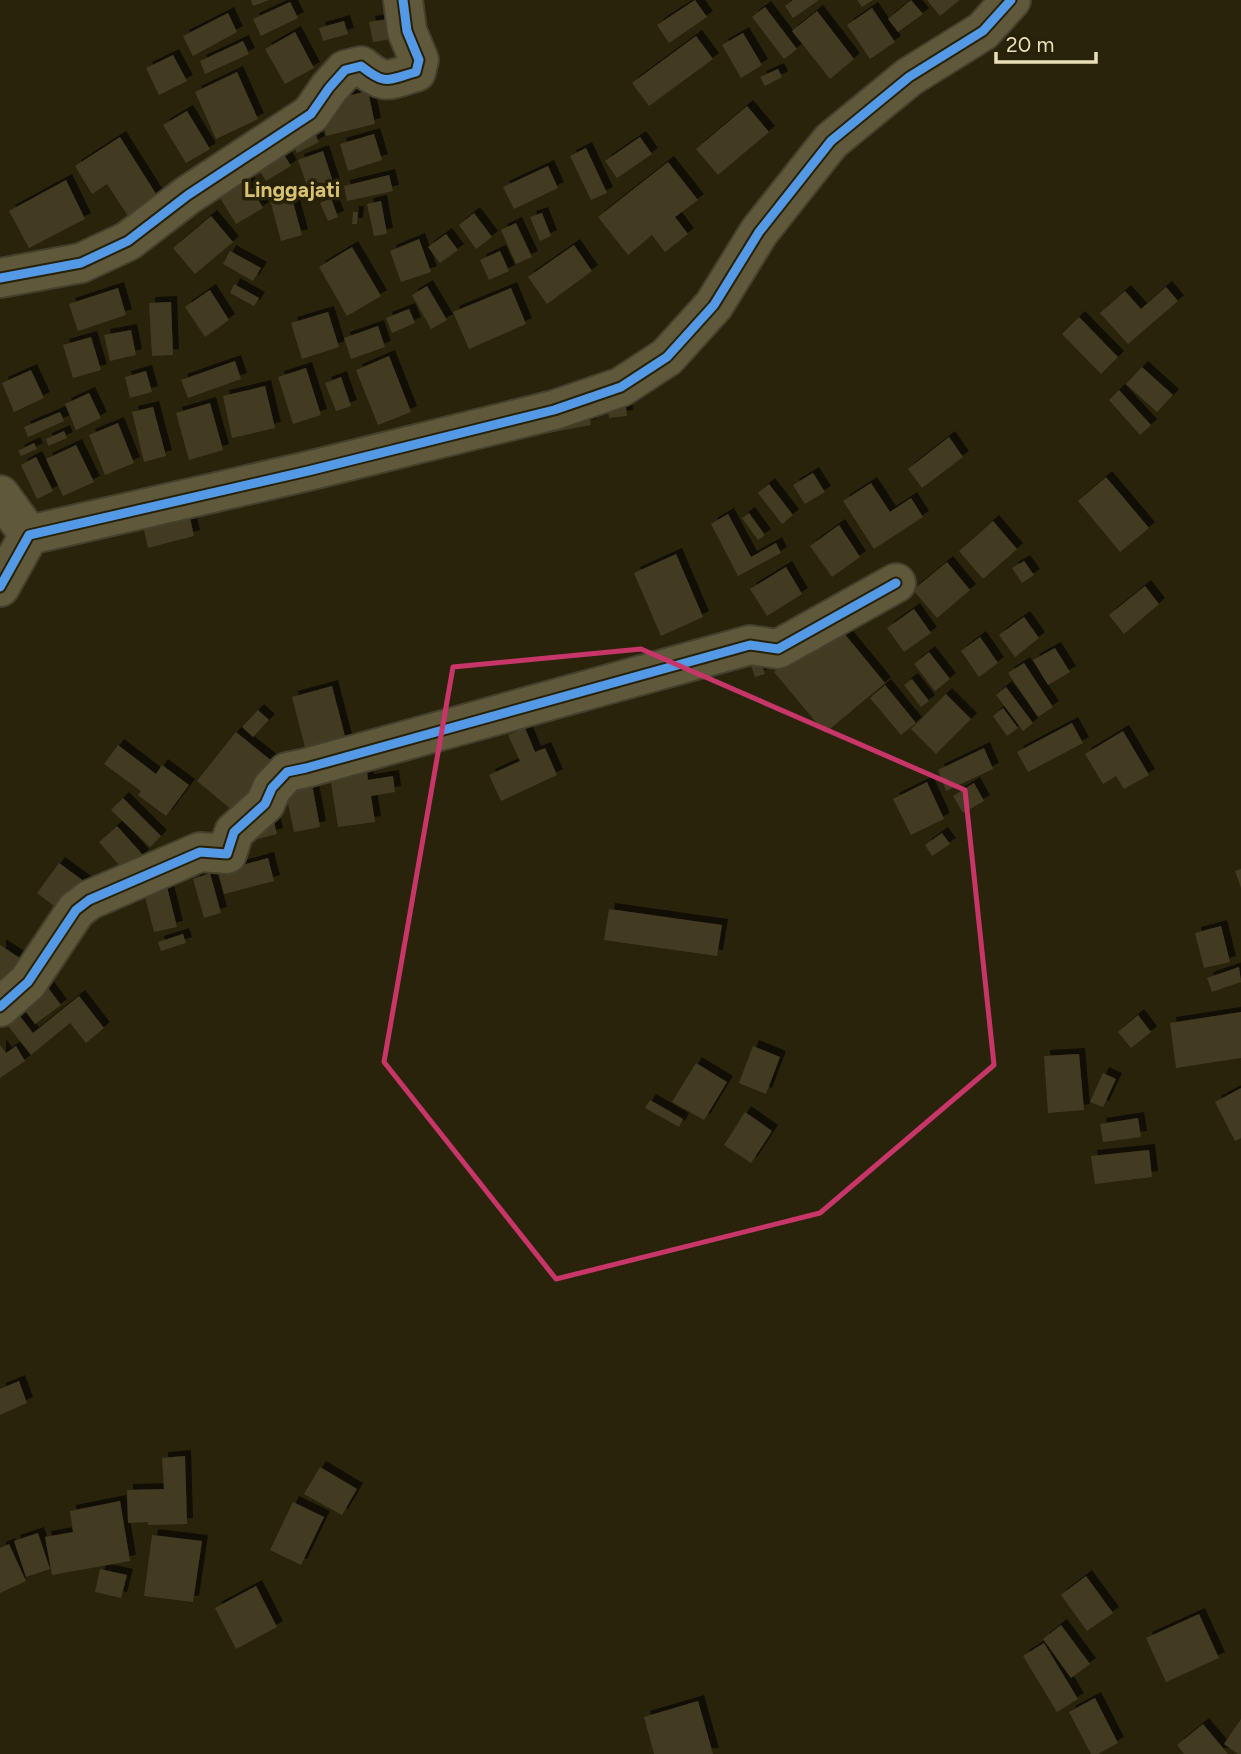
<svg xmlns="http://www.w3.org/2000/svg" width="1241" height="1754" viewBox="0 0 1241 1754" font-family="Figtree,sans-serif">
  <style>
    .building { fill: #433a23; filter: url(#shadow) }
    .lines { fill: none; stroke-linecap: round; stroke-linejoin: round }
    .minor-casing { stroke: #45402d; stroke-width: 42 }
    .minor { stroke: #5f583b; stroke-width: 38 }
    .cycleway-casing { stroke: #272107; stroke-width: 13 }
    .cycleway { stroke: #5399e6; stroke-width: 9 }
    .marked { fill: none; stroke: #c83669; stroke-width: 5; stroke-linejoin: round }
    .labels { text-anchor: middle; stroke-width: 7; stroke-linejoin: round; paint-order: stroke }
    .quarter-label { font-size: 21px; font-weight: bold; fill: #d9c373; stroke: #272107 }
  </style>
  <defs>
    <filter id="shadow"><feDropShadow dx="6" dy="-6" stdDeviation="0" flood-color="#0009"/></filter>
  </defs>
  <rect width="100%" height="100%" fill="#29230c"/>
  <path class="building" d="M251,0H269L253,6Z
    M695,0L707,17L669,43L657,25Z
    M793,0H819L793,18L785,6Z
    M857,0H873L862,7Z
    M911,0L923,14L898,32L888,19Z
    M927,0H960L940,16Z
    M290,2L298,18L261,36L253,19Z
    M765,7L797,49L784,59L752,17Z
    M872,8L895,42L870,59L847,25Z
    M817,11L854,59L830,79L792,31Z
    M228,13L237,32L193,56L183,36Z
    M401,17L404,37L373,42L369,22Z
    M344,21L348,34L323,41L319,28Z
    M295,32L314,68L285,84L265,49Z
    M743,33L762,65L741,78L722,45Z
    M696,36L713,59L649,106L632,83Z
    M243,41L249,54L205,74L200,61Z
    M173,55L187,81L159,95L146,68Z
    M778,69L782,77L765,86L760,77Z
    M237,72L258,119L216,139L195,92Z
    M315,88L339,98L368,91L375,124L326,136Z
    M301,103L319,142L297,153L280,113Z
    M747,106L769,132L718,175L696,149Z
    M187,111L210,149L186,163L163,125Z
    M374,134L382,160L348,171L340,144Z
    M272,135L291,166L266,181L247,151Z
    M120,137L158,197L128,216L107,184L92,194L75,166Z
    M640,137L652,154L617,178L605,161Z
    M586,148L607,193L591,200L570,156Z
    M323,151L334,185L310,194L298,160Z
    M236,161L263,208L236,224L208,178Z
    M668,162L698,200L675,217L688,234L665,252L652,235L628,255L598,217Z
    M548,166L558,188L514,209L503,187Z
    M389,175L393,191L347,201L344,186Z
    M66,180L85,219L29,248L9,211Z
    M290,191L302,235L281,241L269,196Z
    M331,198L338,217L328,221L320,203Z
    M381,201L387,234L374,236L367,204Z
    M353,212H358L357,224H352Z
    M474,213L492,237L476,249L459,225Z
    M542,213L551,236L540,241L530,217Z
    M211,216L233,242L195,274L173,248Z
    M516,223L532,257L516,264L501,230Z
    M446,234L458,250L440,263L428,247Z
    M419,239L431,272L401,282L390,251Z
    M574,245L592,271L547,304L528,277Z
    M352,247L381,296L347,316L319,267Z
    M230,251L261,268L253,281L223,264Z
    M500,251L509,271L489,280L480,260Z
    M234,284L259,298L254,306L230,293Z
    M427,286L447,320L431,329L412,295Z
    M1166,287L1178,301L1128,344L1100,313L1125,291L1141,309Z
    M118,288L126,315L78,331L69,304Z
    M511,288L526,324L469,349L453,312Z
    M210,290L229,320L205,337L185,307Z
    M171,302L173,355L152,356L149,303Z
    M409,309L415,323L392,333L386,318Z
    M328,312L339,347L302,359L291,323Z
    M1079,317L1118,357L1101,374L1062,334Z
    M378,326L385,347L351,359L344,338Z
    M131,330L136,355L110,361L104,335Z
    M91,337L101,370L73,378L63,345Z
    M389,356L411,412L378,425L356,370Z
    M235,361L241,379L188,398L181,380Z
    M1142,367L1173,395L1157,412L1126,384Z
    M306,368L321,415L293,424L278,377Z
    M31,370L44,398L14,412L2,383Z
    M146,371L152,392L130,398L125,377Z
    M341,377L351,406L336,411L325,383Z
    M265,386L275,428L232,438L223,396Z
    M1119,390L1151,425L1140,435L1109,400Z
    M89,393L101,418L76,430L65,404Z
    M625,397L627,416L609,418L607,399Z
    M210,403L223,450L189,460L176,413Z
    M153,407L166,456L144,462L132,412Z
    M60,412L64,421L28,437L24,427Z
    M589,414L591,425L532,436L531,425Z
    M118,423L134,463L105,475L89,435Z
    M64,431L67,438L48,446L46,439Z
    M949,437L963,457L922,488L908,469Z
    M34,443L37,449L21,456L18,451Z
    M76,445L94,482L63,496L46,459Z
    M36,457L53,491L37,499L21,465Z
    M813,473L825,492L805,504L793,485Z
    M1106,477L1149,528L1120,552L1078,501Z
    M871,483L890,512L911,498L923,517L874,549L843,501Z
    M769,484L793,515L782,524L758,493Z
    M188,509L194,536L148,548L142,521Z
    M749,513L765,535L758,540L742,518Z
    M728,514L751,557L776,543L781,553L738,576L711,524Z
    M993,521L1017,549L983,579L959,551Z
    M839,525L860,557L832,577L810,546Z
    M676,554L703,617L661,636L634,573Z
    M1024,561L1034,575L1022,583L1012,568Z
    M947,562L970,590L937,618L913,590Z
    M786,567L802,594L767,616L750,589Z
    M1145,586L1159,604L1124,634L1109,615Z
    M914,609L931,633L904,652L887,628Z
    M1024,617L1039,638L1015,657L999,635Z
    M834,621L885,683L825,733L774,672Z
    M980,637L998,663L979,677L961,651Z
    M1055,648L1070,672L1048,685L1033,660Z
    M929,652L950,679L935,691L914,664Z
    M759,657L765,674L755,677L749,660Z
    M1024,663L1053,707L1038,717L1008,673Z
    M912,679L929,701L921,707L904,685Z
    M885,685L916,723L901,735L870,698Z
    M332,686L347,744L307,755L292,697Z
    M1006,687L1033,723L1023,731L996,695Z
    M946,694L971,719L936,754L911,729Z
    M1003,708L1018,728L1007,736L993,716Z
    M258,710L269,720L253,737L242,727Z
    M1072,723L1083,743L1028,772L1017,752Z
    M525,728L535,752L545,748L557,775L501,801L489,775L520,761L508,735Z
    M1123,731L1149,775L1124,789L1116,776L1103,784L1085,754Z
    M236,732L278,766L238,815L197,781Z
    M118,745L156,774L162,765L189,785L166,816L138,795L141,791L104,764Z
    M984,748L993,769L946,791L938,770Z
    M367,771L368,780L393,776L395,792L371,796L375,822L338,827L330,776Z
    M311,779L320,827L294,832L284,785Z
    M927,782L944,819L911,835L893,799Z
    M974,783L984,801L963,813L953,796Z
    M123,798L161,836L150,847L111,810Z
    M273,818L277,834L258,839L253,824Z
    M117,826L143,855L125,872L99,842Z
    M942,833L950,844L932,856L925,845Z
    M268,858L274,881L224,894L218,872Z
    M59,863L85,882L62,912L37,893Z
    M1241,869V888L1235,871Z
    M210,873L221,913L204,918L193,879Z
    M167,887L177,927L154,932L144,893Z
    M609,909L722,925L717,956L604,940Z
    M1221,926L1230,962L1204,968L1195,933Z
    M183,934L186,943L161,951L158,942Z
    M0,945L29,964L0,1002Z
    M1239,967L1241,982L1212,992L1207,978Z
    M46,985L61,1005L35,1024L20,1004Z
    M79,996L104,1028L86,1043L70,1023L31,1055L4,1021L16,1011L33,1033Z
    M1241,1012V1058L1176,1068L1170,1023Z
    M1138,1015L1151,1032L1131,1048L1118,1032Z
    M0,1045L6,1053L16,1046L25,1061L0,1078Z
    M753,1046L780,1057L766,1094L739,1083Z
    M1079,1054L1084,1110L1048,1113L1044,1056Z
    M696,1063L727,1082L704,1120L672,1102Z
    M1103,1073L1116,1079L1103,1107L1090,1102Z
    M1241,1088V1138L1235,1141L1215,1102Z
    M650,1100L683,1119L679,1127L645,1108Z
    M745,1112L772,1131L751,1163L724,1145Z
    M1138,1118L1141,1137L1103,1142L1100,1124Z
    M1149,1150L1152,1177L1095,1184L1091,1156Z
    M19,1381L27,1403L0,1415V1389Z
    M185,1456L187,1524L148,1525V1522L128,1523L127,1490L164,1489L162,1458Z
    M320,1467L357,1489L342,1515L304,1494Z
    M120,1501L130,1561L52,1575L45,1537L73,1532L70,1511Z
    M293,1502L324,1517L301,1565L270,1550Z
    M38,1533L50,1569L26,1577L14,1541Z
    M152,1535L202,1541L193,1602L144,1596Z
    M9,1544L26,1581L0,1593V1548Z
    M100,1569L127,1575L121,1598L95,1592Z
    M1086,1576L1113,1613L1087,1631L1061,1595Z
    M256,1586L277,1627L236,1649L215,1608Z
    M1199,1614L1219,1658L1166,1682L1146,1638Z
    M1061,1625L1090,1664L1071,1678L1043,1639Z
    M1044,1643L1078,1699L1057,1712L1023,1656Z
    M1095,1698L1118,1743L1098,1754H1091L1069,1712Z
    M698,1701L713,1754H654L644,1717Z
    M1241,1719V1754H1238L1224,1744Z
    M1203,1724L1228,1754H1184L1177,1745Z"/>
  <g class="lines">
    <defs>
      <path id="minor" d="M0,278L81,263L128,241L188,195L311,114L329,88L345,70L361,66C386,86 387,80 416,72L419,60L407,31L403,0
        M0,495L29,535
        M0,587L29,535L308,471L554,410L621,387L667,357L714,305L759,232L831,141L909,77L983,31L1011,0
        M0,1007L28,982L76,910L89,900L200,852L227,854L234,832L265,804L272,788L287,772L306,768L750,645L778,649L896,583"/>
    </defs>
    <use href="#minor" class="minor-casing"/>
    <use href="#minor" class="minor"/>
    <defs>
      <path id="cycleway" d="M0,278L81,263L128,241L188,195L311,114L329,88L345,70L361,66C386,86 387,80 416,72L419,60L407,31L403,0
        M0,587L29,535L308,471L554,410L621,387L667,357L714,305L759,232L831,141L909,77L983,31L1011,0
        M0,1007L28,982L76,910L89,900L200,852L227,854L234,832L265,804L272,788L287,772L306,768L750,645L778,649L896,583"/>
    </defs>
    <use href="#cycleway" class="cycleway-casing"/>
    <use href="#cycleway" class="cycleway"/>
  </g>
  <path class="marked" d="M641,649L965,790L994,1065L820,1213L556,1279L384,1062L453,667Z"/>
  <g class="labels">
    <g class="quarter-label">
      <text x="292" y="197">Linggajati</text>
    </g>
  </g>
  <path d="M996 52v10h100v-10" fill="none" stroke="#e9dfb8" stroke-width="3.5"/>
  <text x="1006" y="52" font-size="21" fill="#e9dfb8" stroke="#272107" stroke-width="5" paint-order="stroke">20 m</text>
</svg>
